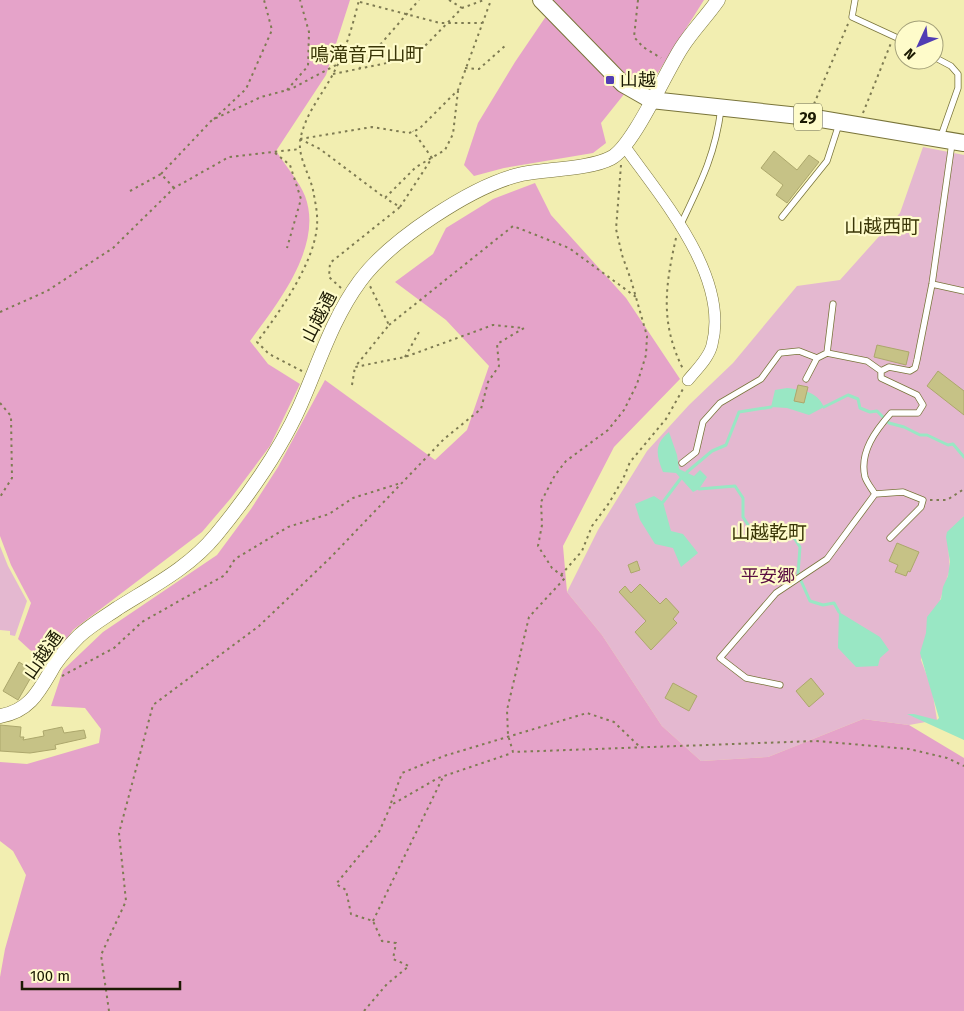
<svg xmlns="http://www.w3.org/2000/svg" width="964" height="1011" viewBox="0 0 964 1011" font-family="'Fira Sans','Noto Sans JP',sans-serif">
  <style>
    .green { fill: #e4b8d0 }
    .forest { fill: #e5a3c9 }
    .water { fill: #99e7c4 }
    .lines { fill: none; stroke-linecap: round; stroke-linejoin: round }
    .stream { stroke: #99e7c4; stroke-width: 3 }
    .building { fill: #c6c286; stroke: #aca76c }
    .service-casing { stroke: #79743a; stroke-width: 7 }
    .minor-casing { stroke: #79743a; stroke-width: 12 }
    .tertiary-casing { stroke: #79743a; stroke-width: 15 }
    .primary-casing { stroke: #79743a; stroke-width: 18 }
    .path { stroke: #7e7b52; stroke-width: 2; stroke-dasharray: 2.5 4; stroke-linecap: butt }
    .service { stroke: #fff; stroke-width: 5.5 }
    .minor { stroke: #fff; stroke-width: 11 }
    .tertiary { stroke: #fff; stroke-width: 14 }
    .primary { stroke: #fff; stroke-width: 16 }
    .poi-dot { fill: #513db4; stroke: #fefbca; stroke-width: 2 }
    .labels { text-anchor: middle; stroke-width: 4.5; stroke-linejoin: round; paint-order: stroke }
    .shield { fill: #fefbca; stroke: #605e3f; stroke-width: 1 }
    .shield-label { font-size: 16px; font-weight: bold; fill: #1c1a03 }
    .poi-label { font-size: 18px; fill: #1c1a03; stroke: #fefbca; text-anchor: start }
    .street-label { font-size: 18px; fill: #1c1a03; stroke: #fefbca }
    .park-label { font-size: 18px; fill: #5a0d42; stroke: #fefbca }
    .neighbourhood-label { font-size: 19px; fill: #393506; stroke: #fefbca }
  </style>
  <rect width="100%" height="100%" fill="#f2eeb1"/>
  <path class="green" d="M923,147L964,155V516L948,545L950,569L921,660L932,689L937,720L909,725L863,719L768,757L701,761L662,726L602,635L567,592L598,530L647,451L689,405L733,363L797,286L840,280L900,213Z
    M0,546L8,566L27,601L15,636L10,635V631L0,630Z"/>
  <path class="forest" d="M0,0H350L326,75L276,151C285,165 299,181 305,196C324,246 277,304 250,341L268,364L300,384L270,446L231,498L202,532L73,630L52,660L30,650L18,639L31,603L11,565L0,536Z
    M552,0H704L647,90L633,83L601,123L606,143L593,153L504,168L474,176L464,165L478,123L515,62L555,3Z
    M535,183L551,215L626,298L680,379L614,447L563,546L567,592L602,635L662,726L701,761L768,757L863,719L909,725L964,758V1011H0V977L5,949L26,875L13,851L0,841V762L27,764L99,743L101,729L85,708L51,706L63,670L103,632L217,555L251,509L278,467L325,380L435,460L467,430L489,366L446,320L395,282L433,254L446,228L493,199Z"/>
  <path class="water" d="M787,388C802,390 817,391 824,407L809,415L787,408L771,407L775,390Z
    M669,432L677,455L679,469L694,476L700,470L707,477L699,489L693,492L676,473L663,472C656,455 654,444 669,432Z
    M654,496L663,502L671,531L683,534L698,553L681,567L673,548L655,544L640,520L635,504Z
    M964,516V740L907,714H914L937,720L939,718L920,653L926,633L927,617L941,599L943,587L948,576L950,562L946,537L947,532Z
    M839,612L880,637L889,650L880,658L878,666L856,667L838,648Z"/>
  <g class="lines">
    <path class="stream" d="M824,407L848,395L858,399L860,408L870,412L877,411L889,423L904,427L920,435H927L948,445L953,444L964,457
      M687,472L712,451L726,445L739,412L771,407
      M699,489L735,486L743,498V517L752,531L764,533L774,526L791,533L800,547L798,574L810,601L823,605L834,603L839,612
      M663,502L681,478"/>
  </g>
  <path class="building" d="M774,151L797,170L809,155L819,162L787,203L776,195L783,185L761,168Z
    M877,345L909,352L906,365L874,357Z
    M938,371L964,391V415L927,386Z
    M798,385L808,387L804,403L794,401Z
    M897,543L919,552L910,572L908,571L906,576L895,572L898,565L889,561Z
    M637,561L640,570L631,573L628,565Z
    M640,584L660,604L666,598L679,612L673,619L677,623L651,650L635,632L646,621L619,592L625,586L631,593Z
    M19,662L38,674L34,681L30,679L18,700L3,691Z
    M811,678L824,694L809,707L796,691Z
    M673,683L697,696L689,711L665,698Z
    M0,725L21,727L20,737H24L23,740L44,736L43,731L62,727L64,733L84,730L86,738L55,745L56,749L30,753L0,751Z"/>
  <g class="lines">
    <defs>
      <path id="service" d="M855,0L852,17L904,41
        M934,57L951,66L958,74V88L940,139
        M782,217L827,161L839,124
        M680,226C700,184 715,156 721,109
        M932,284L964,291
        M833,304L827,353L867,361L881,371
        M806,379L817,358L827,353
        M682,463L696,452L703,422L720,403L761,379L780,353L799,351L817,358
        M875,494L903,492L923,500L921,507L890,538
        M780,685L746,678L720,658L776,593L827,559L875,494C872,489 867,483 865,477C859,452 876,430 891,413H918L923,405L917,395L881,378V371L889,367L910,371L915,368L917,360L932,284L952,143"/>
      <path id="minor" d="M625,147C662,199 730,277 712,345C709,358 696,370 688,380"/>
      <path id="tertiary" d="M0,716C31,711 40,689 55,664C62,654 71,644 79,636C91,625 105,617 118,608C153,586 190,567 216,535C249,495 279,453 300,406C319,363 332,319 360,281C390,240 473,185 522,174C547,169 590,169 611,158C633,147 666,71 682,47C693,30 707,16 718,0"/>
      <path id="primary" d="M541,0L623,84L651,100L809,117L964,143"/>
    </defs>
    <use href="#service" class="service-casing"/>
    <use href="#minor" class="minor-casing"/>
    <use href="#tertiary" class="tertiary-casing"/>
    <use href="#primary" class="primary-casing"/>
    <path class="path" d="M449,0L462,8
      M638,0L634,37L643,47L661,58
      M360,2L440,23H482
      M465,68L479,69L506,45
      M359,69L419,0
      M333,74L387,63L423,48L462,8L484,0
      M287,90L308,66L309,32L300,0
      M814,104L848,24
      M863,113L891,43
      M214,119L246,89L272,30L264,0
      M300,139L372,127L409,133L419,129L458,90L491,0
      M300,139L320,149L385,198L416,167L445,150L453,134L458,91
      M275,153L290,165L301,199L287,248
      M621,165L616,229L622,255L631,280L647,336L646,355L637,384L624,410L608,430L566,461L555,475L541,502L542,525L538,546L552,568L565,578L529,617L507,710L508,735L513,752L816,741L909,749L947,758L964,766
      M161,174L212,120L261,97L291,89L338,64
      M130,191L161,174L174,188
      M400,207L432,158L413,131
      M676,238C665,287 660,323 683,369
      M341,288L329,277L330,263L400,207L385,198
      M0,312L47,291L113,248L174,188L229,157L300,149
      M389,325L513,226L569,248L636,297
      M405,357L419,332
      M302,371L269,354L257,342C279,313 315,262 317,225C318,214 315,201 313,190C309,172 296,155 301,136C307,111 323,94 334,72C346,50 353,24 359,0
      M352,385L355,367
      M0,403L11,416L12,478L0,497
      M930,500H947L964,489
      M561,575L582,551L592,526L609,503L623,479L630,462L666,419L683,389
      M62,676L114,648L142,622L225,575L235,559L288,527L329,514L353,498L401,483
      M391,803L402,773L444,756L587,713L614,722L641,748
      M373,921L443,777
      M109,1011L101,955L126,901L119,833L153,705L259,626L331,557L444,439L481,409L488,382L499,366L497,344L524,328L493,325L405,357L355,367L389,325L370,286
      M364,1011L387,984L409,966L393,959L396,943L382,941L373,921L351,914L346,890L336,884L379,832L391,805L438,778L512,753"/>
    <use href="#service" class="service"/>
    <use href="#minor" class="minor"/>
    <use href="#tertiary" class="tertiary"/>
    <use href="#primary" class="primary"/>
  </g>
  <rect class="poi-dot" x="605" y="75" width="10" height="10" rx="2.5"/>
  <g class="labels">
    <rect class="shield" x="794" y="103.5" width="28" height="27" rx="4"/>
    <g class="shield-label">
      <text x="808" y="123">29</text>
    </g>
    <g class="poi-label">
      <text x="620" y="86">山越</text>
    </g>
    <g class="street-label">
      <text transform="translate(319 317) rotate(-63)" y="6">山越通</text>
      <text transform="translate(43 655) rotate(-55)" y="6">山越通</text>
    </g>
    <g class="park-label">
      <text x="768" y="582">平安郷</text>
    </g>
    <g class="neighbourhood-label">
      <text x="367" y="61">鳴滝音戸山町</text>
      <text x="882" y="233">山越西町</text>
      <text x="769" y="539">山越乾町</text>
    </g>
  </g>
  <g transform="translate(919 45) rotate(226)"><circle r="24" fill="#fefbca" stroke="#a4a17a"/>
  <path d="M0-4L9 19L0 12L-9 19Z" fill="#513db4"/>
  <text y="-8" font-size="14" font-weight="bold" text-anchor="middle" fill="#1c1a03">N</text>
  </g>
  <path d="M22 981v8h158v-8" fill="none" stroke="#1c1a03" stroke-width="2.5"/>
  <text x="30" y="981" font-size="15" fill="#1c1a03" stroke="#fefbca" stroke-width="4" paint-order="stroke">100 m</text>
</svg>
